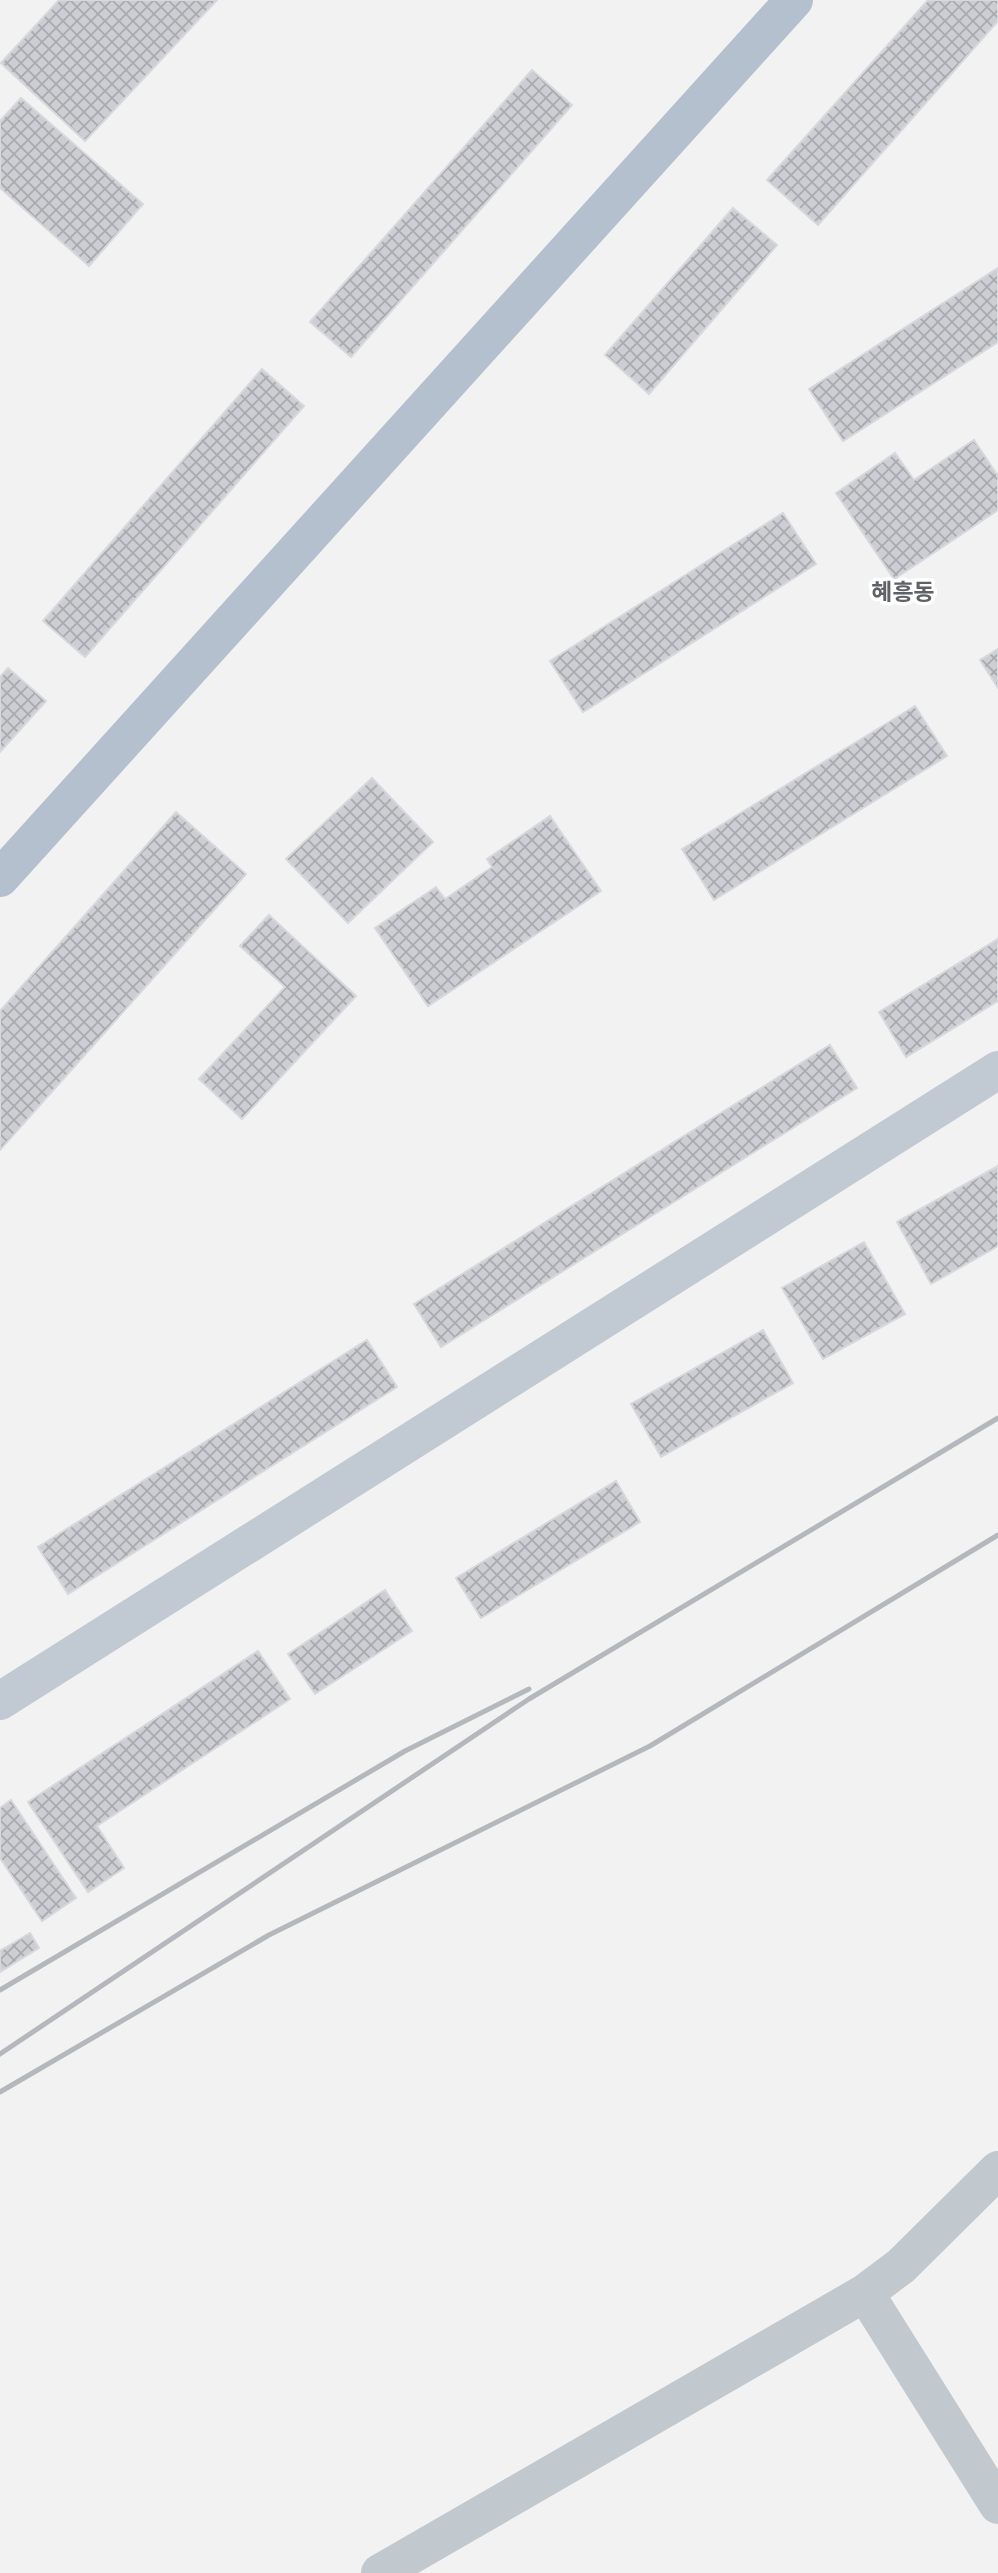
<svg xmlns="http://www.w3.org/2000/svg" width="998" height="2573" viewBox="0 0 998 2573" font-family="'Fira Sans','Noto Sans KR',sans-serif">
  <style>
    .building { fill: url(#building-cross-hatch); stroke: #d6d8dc; stroke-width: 2 }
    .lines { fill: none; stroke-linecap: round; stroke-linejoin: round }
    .minor { stroke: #c1c8ce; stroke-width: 38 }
    .secondary { stroke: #c1c9d3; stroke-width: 38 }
    .primary { stroke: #b4c0cd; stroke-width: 38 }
    .rail { stroke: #b4b7bb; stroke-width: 5 }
    .labels { text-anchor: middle; stroke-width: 7; stroke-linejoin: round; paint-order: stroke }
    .quarter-label { font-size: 23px; font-weight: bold; fill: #5e6166; stroke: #fff }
  </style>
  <defs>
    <pattern id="building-cross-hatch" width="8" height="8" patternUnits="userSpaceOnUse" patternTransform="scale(1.75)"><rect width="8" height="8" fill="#ccced3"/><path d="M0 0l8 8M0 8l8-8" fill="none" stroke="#a8aaae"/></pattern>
  </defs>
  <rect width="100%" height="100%" fill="#f3f2f2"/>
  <path class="building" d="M59,0H217L85,141L1,63Z
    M928,0H998V21L818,225L767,180Z
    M532,70L572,105L351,357L310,322Z
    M21,98L143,204L89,266L0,188V121Z
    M733,208L777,245L649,394L605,355Z
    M998,268V342L843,441L809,389Z
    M262,369L304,406L85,657L43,621Z
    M974,440L998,476V510L894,579L836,493L895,453L914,480Z
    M783,513L816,564L583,712L550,661Z
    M998,649V688L980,660Z
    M8,668L46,701L0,752V677Z
    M915,706L947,756L714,900L682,849Z
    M372,778L433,842L348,923L286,859Z
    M176,812L246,874L0,1150V1011Z
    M550,816L601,891L428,1006L375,928L436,887L445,899L492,867L487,859Z
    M269,915L356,996L242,1119L199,1079L285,987L240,946Z
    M998,939V1001L906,1057L879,1012Z
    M830,1045L857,1088L441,1347L414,1304Z
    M998,1166V1246L931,1284L897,1222Z
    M864,1242L905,1314L823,1359L782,1288Z
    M763,1330L793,1383L661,1457L631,1404Z
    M367,1340L397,1387L68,1594L38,1547Z
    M616,1481L640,1522L481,1618L456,1578Z
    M385,1590L412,1631L315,1694L288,1654Z
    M258,1651L290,1699L97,1826L124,1868L88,1892L28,1802Z
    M11,1800L76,1898L42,1921L0,1858V1808Z
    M30,1933L39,1948L0,1972V1951Z"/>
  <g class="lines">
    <path class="minor" d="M865,2293L998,2505
      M380,2573L865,2293L901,2266L998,2170"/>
    <path class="secondary" d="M0,1701L998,1070"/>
    <path class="primary" d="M0,878L794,0"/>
    <path class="rail" d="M0,1990L405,1751L529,1689
      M0,2054L529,1699L998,1418
      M0,2092L269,1935L650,1746L998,1535"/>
  </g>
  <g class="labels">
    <g class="quarter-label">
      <text x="903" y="600">혜흥동</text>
    </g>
  </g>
</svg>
